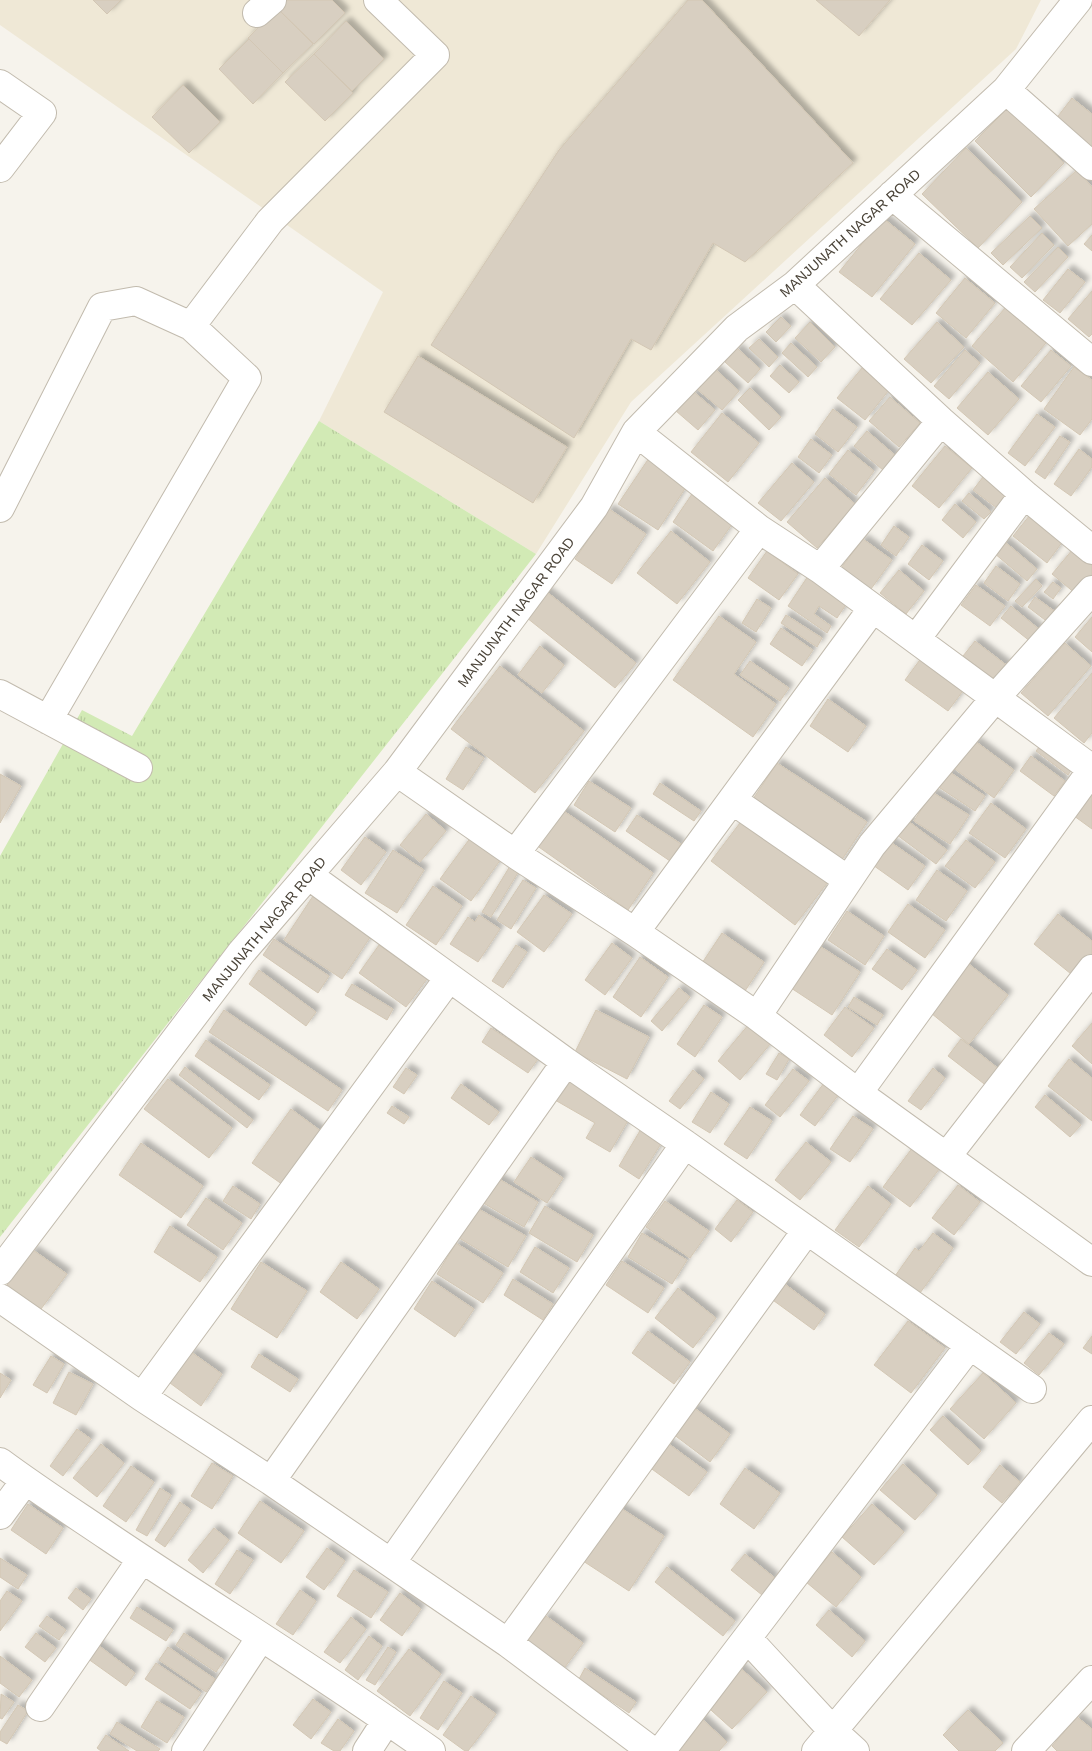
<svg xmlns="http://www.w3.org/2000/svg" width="1092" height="1751" viewBox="0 0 1092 1751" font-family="Helvetica,sans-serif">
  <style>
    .education { fill: #efe8d6 }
    .grass { fill: url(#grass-tufts) }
    .building { fill: #d8cfc1; stroke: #d3c7b4; filter: url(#shadow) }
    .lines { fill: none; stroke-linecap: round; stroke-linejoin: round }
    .minor-casing { stroke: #c2bbae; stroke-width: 30 }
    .minor { stroke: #fff; stroke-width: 28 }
    .labels { text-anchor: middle; stroke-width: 4; stroke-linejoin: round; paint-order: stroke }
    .street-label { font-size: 14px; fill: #4b4439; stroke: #fff }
  </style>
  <defs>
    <pattern id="grass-tufts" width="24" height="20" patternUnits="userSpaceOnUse" patternTransform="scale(1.25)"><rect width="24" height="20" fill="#d2eab5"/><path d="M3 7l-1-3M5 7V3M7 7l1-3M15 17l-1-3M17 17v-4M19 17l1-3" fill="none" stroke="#b6ca9c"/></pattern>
    <filter id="shadow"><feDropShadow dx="4.5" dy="-4.5" stdDeviation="2.5" flood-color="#0004"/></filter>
  </defs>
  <rect width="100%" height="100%" fill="#f6f3ec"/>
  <path class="education" d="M0,0H1041L1016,49L631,402L536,554L319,421L383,292L0,25Z"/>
  <path class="grass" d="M319,421L536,554L0,1237V856L82,710L132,736Z"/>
  <path class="building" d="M93,0H121L107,14Z
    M285,0H332L345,13L314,44L277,8Z
    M688,0H702L853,163L745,262L713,243L651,350L631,339L574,438L431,345L559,150Z
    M816,0H890L859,36Z
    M277,8L313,44L283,73L248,38Z
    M346,21L384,59L352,91L314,54Z
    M249,39L283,73L253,104L219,69Z
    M314,54L353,93L325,121L285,82Z
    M183,85L220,122L189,153L152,117Z
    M1072,98L1092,114V149L1055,120Z
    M1008,108L1064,163L1031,197L975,141Z
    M966,148L1022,202L978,248L922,194Z
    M1077,170L1092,187V224L1068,246L1034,209Z
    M1030,216L1042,228L1003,265L991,253Z
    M883,218L915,244L872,297L839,272Z
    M1042,233L1054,245L1022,278L1010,267Z
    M1092,235V251L1084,244Z
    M1058,247L1068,257L1035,292L1024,282Z
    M919,253L951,280L912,325L880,299Z
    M1068,269L1085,282L1060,313L1043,300Z
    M965,278L995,303L966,338L936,313Z
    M1092,291V334L1089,337L1068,319Z
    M1005,308L1046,343L1013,382L972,346Z
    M781,317L791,326L776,342L766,332Z
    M810,322L835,347L821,362L795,338Z
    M937,322L964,347L931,383L904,359Z
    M759,339L778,357L769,367L749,348Z
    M791,343L817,367L808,377L782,353Z
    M737,348L760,369L748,383L725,362Z
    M965,350L980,363L949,399L934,386Z
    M1051,350L1071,366L1041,402L1021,386Z
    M418,356L567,447L533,503L384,412Z
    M780,365L799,382L789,393L770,376Z
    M1074,367L1092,380V419L1080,435L1044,409Z
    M862,368L889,390L865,420L837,398Z
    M715,369L739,391L722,410L697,389Z
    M988,372L1019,399L988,435L957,408Z
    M750,388L781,417L769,430L738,400Z
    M694,392L715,410L698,430L676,411Z
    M890,397L920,423L899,447L869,421Z
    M833,409L857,427L838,452L815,434Z
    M722,413L759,443L728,482L691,452Z
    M1037,414L1055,427L1025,466L1008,453Z
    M867,431L896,456L883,470L854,446Z
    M1060,436L1070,442L1045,479L1035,472Z
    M811,439L832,455L819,473L798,457Z
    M945,446L972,468L939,508L912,486Z
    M1079,449L1092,459V467L1071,496L1054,484Z
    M848,450L874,471L856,495L829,474Z
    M649,458L688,484L658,530L618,504Z
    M792,463L814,482L781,521L758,503Z
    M986,473L1010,490L997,508L973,490Z
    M825,478L855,504L817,548L787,522Z
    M694,491L735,520L713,551L673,522Z
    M969,493L991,512L984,519L962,501Z
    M955,504L976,522L963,538L942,520Z
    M609,509L646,534L612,584L575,559Z
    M1030,515L1063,541L1047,563L1013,536Z
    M894,526L909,537L896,556L881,545Z
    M671,531L710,562L677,604L637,573Z
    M863,539L892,560L871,589L841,568Z
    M1004,541L1037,569L1027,581L994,553Z
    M922,545L943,561L929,580L908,564Z
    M1073,549L1092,565V575L1076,594L1052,574Z
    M767,551L798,574L779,600L748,578Z
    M996,566L1020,584L1008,601L984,583Z
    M899,570L924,591L906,614L880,593Z
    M808,576L847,603L837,618L819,606L814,614L831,626L827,633L788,606Z
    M1036,579L1042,586L1022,607L1015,601Z
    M1053,582L1061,588L1053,599L1044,592Z
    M976,585L1005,606L990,626L961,605Z
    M542,588L636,663L615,688L522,614Z
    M1035,597L1057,613L1049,623L1028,607Z
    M757,599L771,608L756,632L742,623Z
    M1011,606L1040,630L1031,642L1001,618Z
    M786,615L822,638L817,647L781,623Z
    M719,616L756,642L734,674L776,704L753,737L673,680Z
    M1092,617V652L1075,637Z
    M781,628L813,650L802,666L770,644Z
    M975,641L1009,667L998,682L963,656Z
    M1065,643L1091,666L1048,716L1021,693Z
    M540,646L564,665L542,693L518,675Z
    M922,657L965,688L948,711L905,680Z
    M750,661L789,688L780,701L740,675Z
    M500,666L584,731L535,793L451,729Z
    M1092,673V733L1084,743L1054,718Z
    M828,699L866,726L848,752L810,726Z
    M1046,738L1077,762L1068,775L1036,751Z
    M975,741L1014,770L994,798L955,769Z
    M466,747L484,758L463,790L446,779Z
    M1031,756L1065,781L1054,796L1020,771Z
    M777,763L867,822L839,864L749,805Z
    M948,771L985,796L975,811L937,786Z
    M0,774L21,786L0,823Z
    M589,781L631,808L615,832L574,805Z
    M660,783L701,811L694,821L653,794Z
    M932,792L969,815L950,844L914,821Z
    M1092,793V829L1070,813Z
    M991,803L1026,829L1005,858L969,833Z
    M561,809L653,873L628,910L536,845Z
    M426,814L446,831L420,862L400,845Z
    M637,815L681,844L670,861L626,831Z
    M746,815L831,878L795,925L711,861Z
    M904,818L947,850L936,864L893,832Z
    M365,837L386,852L361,885L341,870Z
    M471,837L501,859L471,901L440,879Z
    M886,839L925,866L908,890L870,863Z
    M966,840L995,862L975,888L945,866Z
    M393,850L424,870L397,913L365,893Z
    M510,866L519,871L491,917L482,912Z
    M937,870L967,891L946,921L916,900Z
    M523,880L536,888L511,929L497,920Z
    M433,886L462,906L436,945L406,925Z
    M544,895L572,914L544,952L517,932Z
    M313,896L371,936L342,979L284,940Z
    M908,904L945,930L925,958L888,932Z
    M847,911L884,936L865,965L828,940Z
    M1058,914L1092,941V957L1076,978L1034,944Z
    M479,915L500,929L478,962L450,944L468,917L475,922Z
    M722,933L764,962L745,991L702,963Z
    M274,939L329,976L318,993L263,955Z
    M612,943L632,958L605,995L585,980Z
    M379,945L427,979L406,1007L359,973Z
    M516,945L527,952L503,988L492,981Z
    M818,945L860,972L832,1015L791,988Z
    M887,949L917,970L902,990L872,969Z
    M640,957L668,977L641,1017L613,997Z
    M965,961L1008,995L969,1044L926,1009Z
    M259,970L316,1012L306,1026L249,984Z
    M352,984L393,1009L387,1020L345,995Z
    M679,988L690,997L662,1031L651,1021Z
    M854,997L883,1015L877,1025L848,1007Z
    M704,1005L722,1017L695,1057L677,1044Z
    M845,1007L874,1028L852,1057L824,1035Z
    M224,1010L342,1090L328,1111L209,1032Z
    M596,1010L649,1037L627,1079L575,1052Z
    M1092,1023V1064L1072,1046Z
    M749,1024L771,1043L740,1080L718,1061Z
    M491,1028L538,1059L528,1073L482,1042Z
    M961,1039L1004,1073L992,1090L948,1056Z
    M206,1040L270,1085L259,1100L195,1056Z
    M779,1053L789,1059L777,1080L766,1074Z
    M1069,1059L1092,1078V1121L1048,1086Z
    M185,1067L253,1120L247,1128L179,1075Z
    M406,1068L417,1075L404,1094L393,1087Z
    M933,1068L945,1078L921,1110L908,1101Z
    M793,1069L809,1081L780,1117L765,1105Z
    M693,1070L704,1079L680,1109L669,1101Z
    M168,1079L232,1128L209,1158L144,1109Z
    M567,1080L630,1117L610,1152L586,1138L595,1123L555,1100Z
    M824,1083L839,1094L815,1126L800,1115Z
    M461,1084L499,1112L489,1125L451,1098Z
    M711,1092L729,1104L710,1133L692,1122Z
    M1045,1095L1081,1125L1070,1137L1035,1107Z
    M392,1106L409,1117L404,1124L387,1113Z
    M750,1107L772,1121L747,1159L724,1144Z
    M291,1109L325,1134L286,1187L252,1163Z
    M853,1116L873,1129L850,1162L830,1149Z
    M641,1129L662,1142L639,1179L619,1166Z
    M806,1142L831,1162L800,1200L775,1180Z
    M141,1143L203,1186L181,1218L119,1175Z
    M913,1147L940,1168L910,1207L883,1187Z
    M531,1157L563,1178L547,1203L514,1182Z
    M494,1176L538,1202L524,1227L480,1201Z
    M958,1185L980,1202L954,1235L932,1218Z
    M233,1186L260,1204L251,1219L223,1201Z
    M868,1186L891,1204L859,1247L835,1230Z
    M206,1198L242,1223L223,1250L187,1225Z
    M737,1200L753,1212L731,1242L715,1229Z
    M665,1201L709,1231L690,1258L646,1227Z
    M545,1206L593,1235L577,1262L529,1233Z
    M477,1208L526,1236L508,1267L459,1238Z
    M170,1226L217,1257L200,1282L154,1252Z
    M642,1233L687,1260L672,1284L628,1257Z
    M933,1233L953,1248L920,1293L895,1276L915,1248L919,1251Z
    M456,1243L503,1273L483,1303L437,1274Z
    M535,1247L569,1268L553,1293L520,1272Z
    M33,1250L67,1274L41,1309L7,1285Z
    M622,1261L664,1288L648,1313L606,1285Z
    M261,1262L307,1291L277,1338L231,1309Z
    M341,1262L379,1289L357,1319L320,1292Z
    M513,1279L553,1304L543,1320L504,1295Z
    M432,1281L474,1309L455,1337L414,1309Z
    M782,1282L825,1314L814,1330L770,1298Z
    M678,1288L716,1318L693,1348L655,1318Z
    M1024,1312L1040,1324L1016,1354L1000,1342Z
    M908,1321L945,1348L911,1393L874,1365Z
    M648,1331L690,1362L674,1384L632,1353Z
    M1049,1333L1064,1344L1039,1375L1024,1363Z
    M1092,1336V1354L1083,1348Z
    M191,1352L222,1374L201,1406L170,1383Z
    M259,1354L298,1379L290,1392L251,1367Z
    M51,1356L64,1364L47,1393L33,1385Z
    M69,1372L93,1384L76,1415L53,1403Z
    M0,1373L11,1380L0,1398Z
    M983,1373L1016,1403L984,1439L950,1409Z
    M693,1407L730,1434L710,1462L673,1434Z
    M943,1416L981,1451L968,1465L930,1430Z
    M77,1429L91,1439L63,1476L50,1466Z
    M662,1439L707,1472L689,1496L645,1464Z
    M101,1444L124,1463L97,1497L73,1478Z
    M212,1463L233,1476L212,1509L191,1496Z
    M903,1464L937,1495L915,1520L880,1490Z
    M1000,1465L1020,1482L1002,1503L983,1487Z
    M131,1466L154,1482L126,1522L103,1506Z
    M745,1468L780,1493L754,1529L720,1504Z
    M160,1488L171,1495L147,1536L136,1530Z
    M260,1501L304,1531L281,1563L238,1533Z
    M180,1502L191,1510L165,1547L155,1540Z
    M28,1504L63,1528L46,1554L11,1530Z
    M872,1504L904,1532L874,1565L842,1537Z
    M616,1505L664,1536L629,1591L580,1559Z
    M214,1528L229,1540L203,1573L188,1560Z
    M327,1548L345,1561L324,1590L306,1577Z
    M237,1550L253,1560L230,1594L215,1584Z
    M832,1552L861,1577L836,1607L806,1582Z
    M745,1554L775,1578L762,1595L731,1570Z
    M0,1558L27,1575L18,1589L0,1577Z
    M667,1567L735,1621L723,1636L655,1582Z
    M354,1570L388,1592L371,1618L337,1596Z
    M76,1588L91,1599L83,1610L68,1598Z
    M300,1590L316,1601L293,1635L276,1624Z
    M7,1591L22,1601L0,1631V1601Z
    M400,1593L421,1609L402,1636L380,1620Z
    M137,1607L173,1630L166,1641L130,1618Z
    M829,1610L865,1641L852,1657L816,1625Z
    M47,1616L66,1630L59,1640L39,1626Z
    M546,1616L583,1643L559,1675L522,1647Z
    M351,1617L366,1629L340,1663L324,1652Z
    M36,1633L56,1648L45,1662L25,1647Z
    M184,1633L224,1660L216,1672L176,1645Z
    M369,1636L382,1646L358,1680L345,1670Z
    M94,1642L135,1673L126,1686L84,1656Z
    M168,1647L215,1679L206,1692L159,1660Z
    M388,1647L396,1652L375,1685L366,1680Z
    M409,1649L441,1674L410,1716L377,1691Z
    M0,1656L32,1680L19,1697L0,1683Z
    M156,1663L201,1693L190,1709L145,1679Z
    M737,1665L767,1692L732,1729L702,1702Z
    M585,1668L636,1702L629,1713L579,1679Z
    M444,1681L462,1693L438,1730L420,1718Z
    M1,1694L14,1702L2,1719L0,1718Z
    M471,1696L496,1714L468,1751H465L443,1735Z
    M313,1699L331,1712L311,1739L293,1725Z
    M157,1701L184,1717L167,1743L141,1727Z
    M18,1705L28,1711L7,1744L0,1740V1732Z
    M968,1710L1003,1743L995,1751H959L943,1735Z
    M1077,1717L1092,1729V1751H1057L1052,1746Z
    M701,1718L727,1742L719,1751H671Z
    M338,1719L354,1731L340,1751H334L321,1743Z
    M117,1722L160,1749L158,1751H137L110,1734Z
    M106,1735L129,1751H101L97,1748Z"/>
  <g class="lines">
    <defs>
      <path id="minor" d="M257,13L272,0
        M0,84L42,113L0,168
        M1006,90L1092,166
        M892,195L1092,362
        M795,285L941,421L1024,494L1092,550
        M636,432L759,529L820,569L1092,769
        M0,508L102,307L136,301L191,326L270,221L435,55L378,0
        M820,569L941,421
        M916,639L1024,494
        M0,694L138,768
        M48,720L247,378L191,326
        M397,772L515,854L635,932L757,1016L858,1093L1092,1262
        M732,800L848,880
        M515,854L759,529
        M308,875L566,1062L685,1144L1032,1389
        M635,932L873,608
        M757,1016L872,845L996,697L1092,590
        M858,1093L1092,770
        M947,1156L1092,969
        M0,1271L241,953L397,772L594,507L636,432L737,328L795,285L1006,90L1078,0
        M0,1298L142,1397L271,1481L508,1643L652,1751
        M142,1397L449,978
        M0,1462C35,1488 72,1512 109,1537C216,1609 326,1676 431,1751
        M271,1481L566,1062
        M0,1515L25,1481
        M391,1563L685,1144
        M747,1638L833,1731L855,1751
        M508,1643L807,1230
        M40,1707L142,1559
        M186,1751L261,1637
        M367,1751L387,1720
        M661,1751L970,1345
        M816,1751L1092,1420
        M1026,1751L1092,1680"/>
    </defs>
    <use href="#minor" class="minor-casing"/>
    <use href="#minor" class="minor"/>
  </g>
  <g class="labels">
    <g class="street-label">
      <text transform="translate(850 233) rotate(-42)" y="5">MANJUNATH NAGAR ROAD</text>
      <text transform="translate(516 612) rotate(-53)" y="5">MANJUNATH NAGAR ROAD</text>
      <text transform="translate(264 929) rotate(-50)" y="5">MANJUNATH NAGAR ROAD</text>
    </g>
  </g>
</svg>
